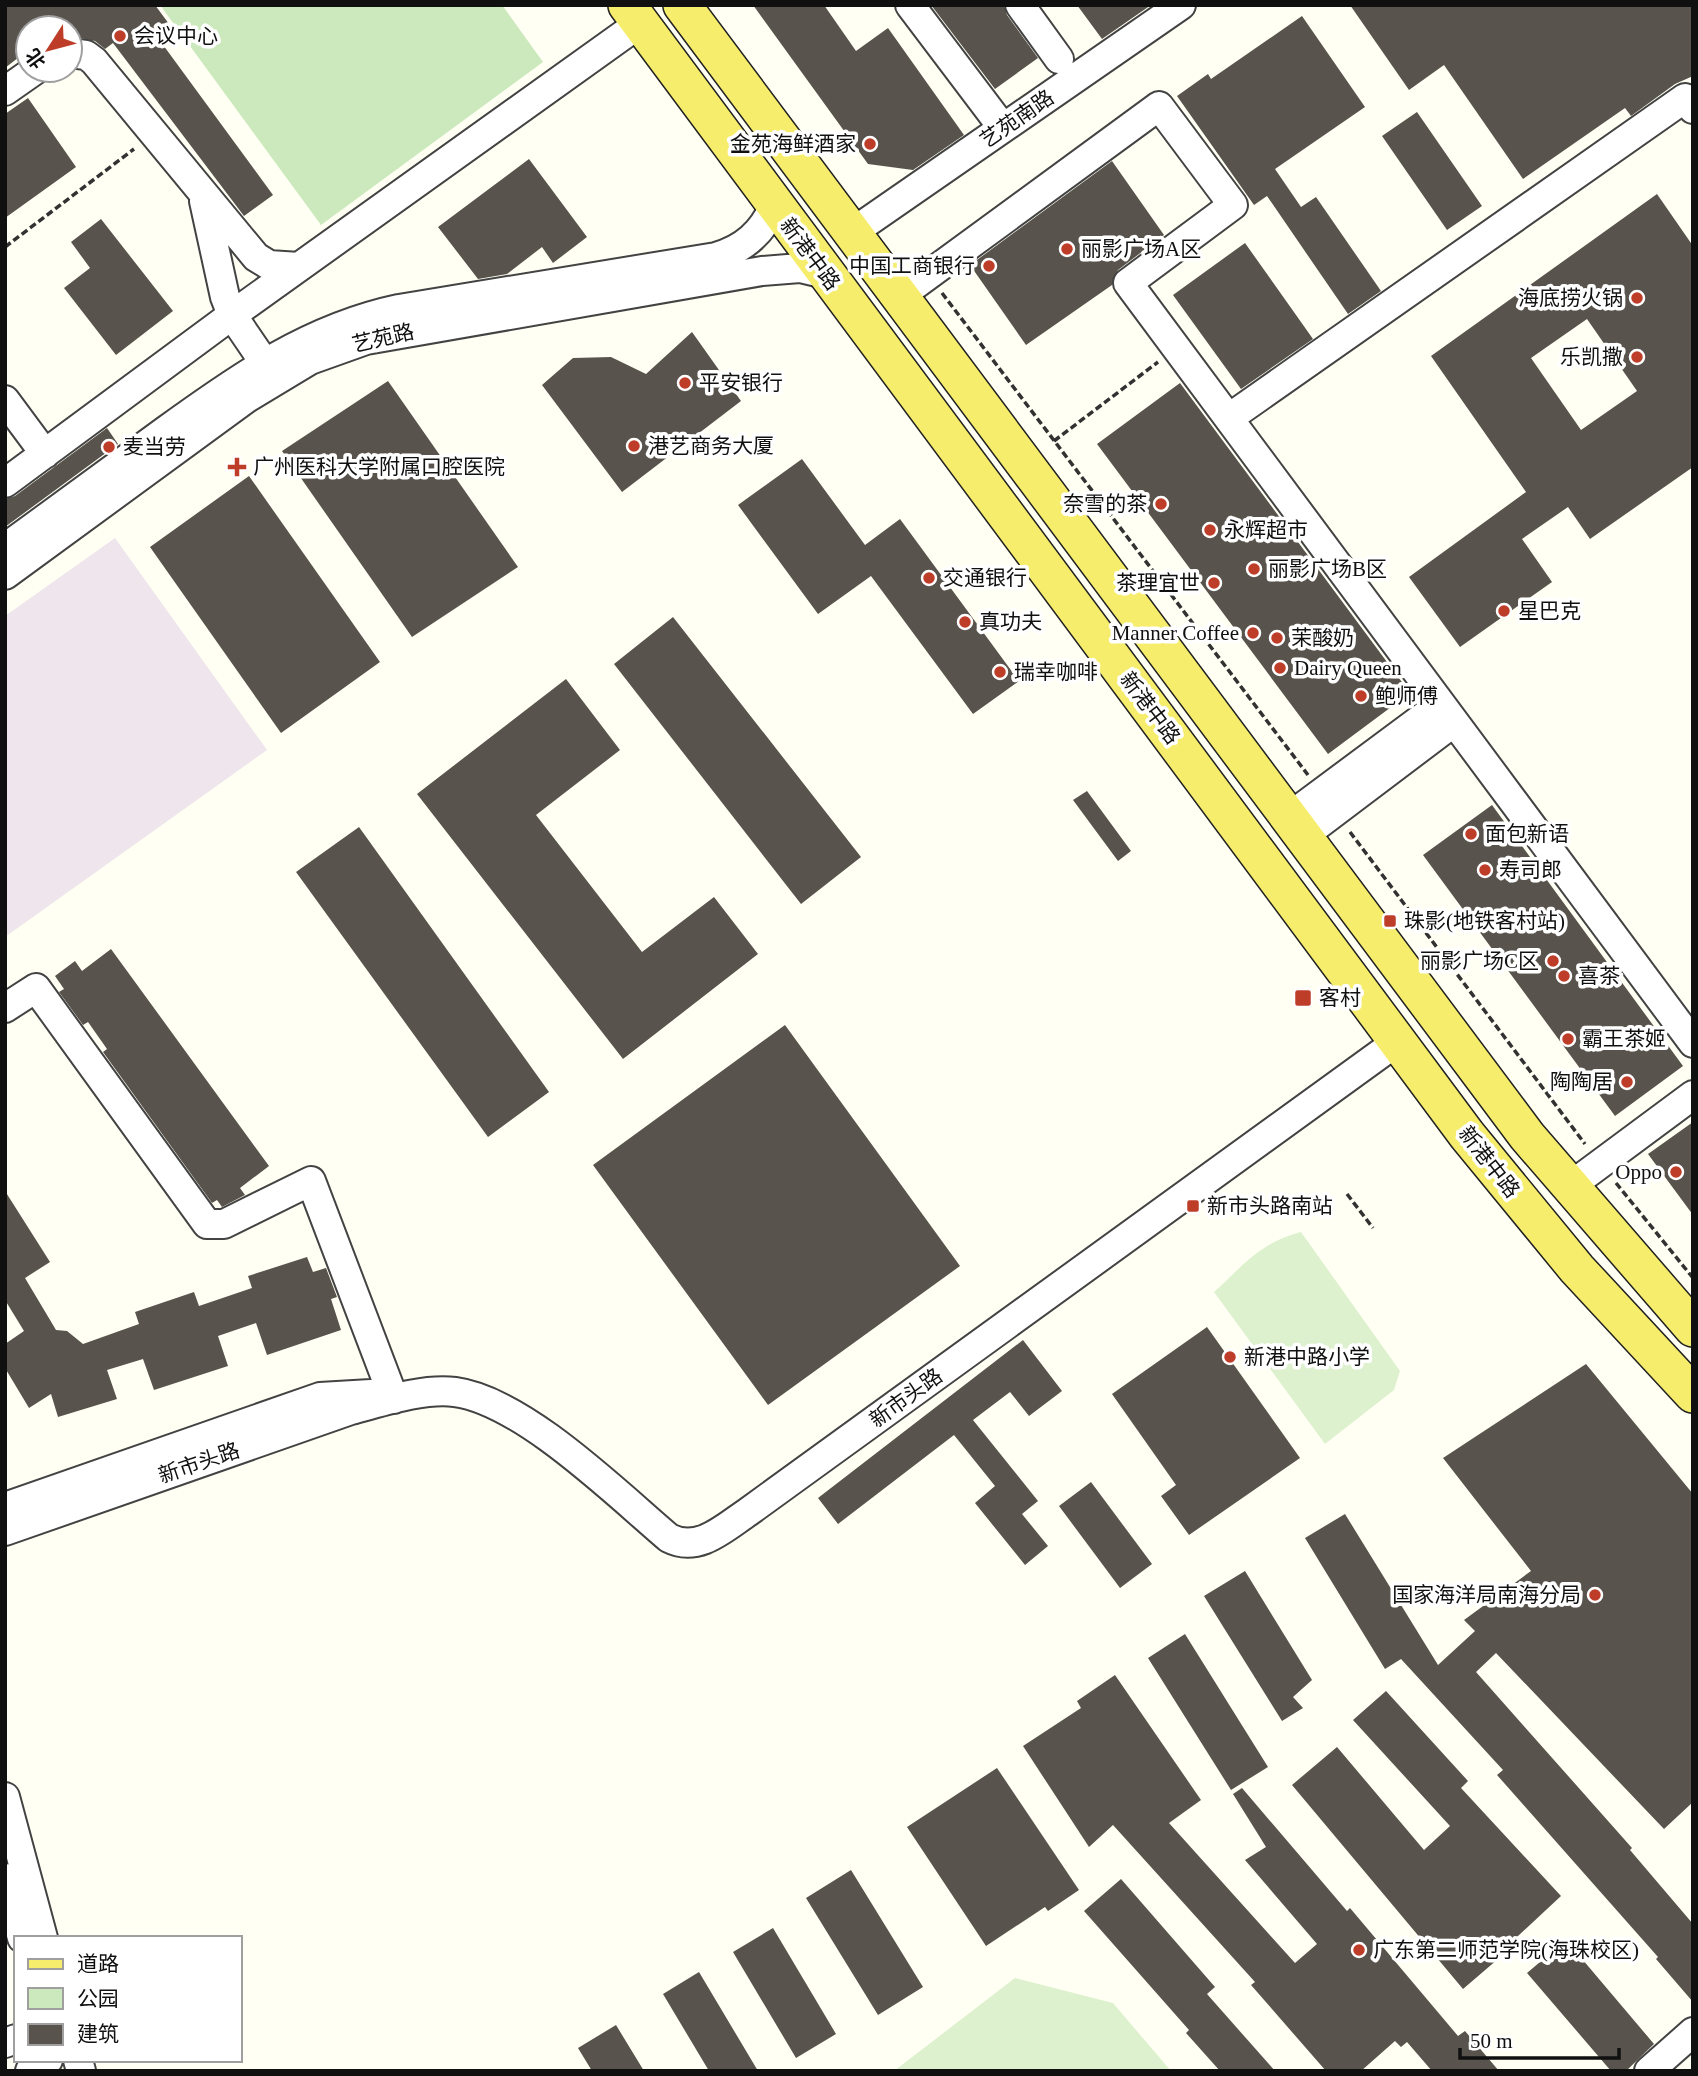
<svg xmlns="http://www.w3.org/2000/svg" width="1698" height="2076" viewBox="0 0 1698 2076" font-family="'Times New Roman','Noto Sans SC',serif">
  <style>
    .industrial { fill: #eee5ed }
    .green { fill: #cbe9bc }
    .pitch { fill: #def1ce }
    .building { fill: #58534c; fill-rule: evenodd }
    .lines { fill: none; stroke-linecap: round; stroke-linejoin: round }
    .minor-casing { stroke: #434343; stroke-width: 32 }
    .major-casing { stroke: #212121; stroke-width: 40 }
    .path { stroke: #323232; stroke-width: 3.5; stroke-dasharray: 7 3.5; stroke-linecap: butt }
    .minor { stroke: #fff; stroke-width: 28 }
    .major { stroke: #f6ed6c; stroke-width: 37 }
    .poi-dot { fill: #be3d29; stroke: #fff; stroke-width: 2.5 }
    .labels { text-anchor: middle; stroke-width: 7; stroke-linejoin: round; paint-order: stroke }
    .poi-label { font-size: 21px; fill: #101010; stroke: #fff; text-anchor: start }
    .street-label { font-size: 21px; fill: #101010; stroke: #fff }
  </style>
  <rect width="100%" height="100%" fill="#fffff3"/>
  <path class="industrial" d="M115,538L267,750L5,937V616Z"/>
  <path class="green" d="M160,5H502L543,62L321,225Z"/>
  <path class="pitch" d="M1301,1232L1400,1371L1394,1390L1325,1444L1214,1292C1244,1265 1259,1243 1301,1232Z
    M1015,1978L1113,2003L1171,2071H894Z"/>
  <path class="building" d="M5,5H155L172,28L158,38L273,195L244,216L113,43L105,49L95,41L80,38L73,28H28V50L5,68Z
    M753,5H824L856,51L888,28L964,135L913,170L868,164Z
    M931,5H1004L1007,15L1038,58L995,89Z
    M1077,5H1151L1102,39Z
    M1350,5H1693V76L1675,84L1631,116L1625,108L1523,179L1444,65L1409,90Z
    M1302,16L1365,107L1275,169L1301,207L1316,197L1381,291L1348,314L1267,196L1254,205L1177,96L1208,74L1211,79Z
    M28,98L76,167L5,218V114Z
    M1417,112L1482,206L1447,230L1382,136Z
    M529,159L587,237L553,263L542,247L507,274L478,279L438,227Z
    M1112,161L1164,235L1118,270L1112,285L1026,345L970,265Z
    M1657,194L1693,246V467L1590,539L1568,507L1522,539L1552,582L1460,647L1409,577L1526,492L1431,356ZM1587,319L1637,391L1581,430L1531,358Z
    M101,219L173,311L116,355L64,288L90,268L71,242Z
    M1245,243L1313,339L1241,389L1173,295Z
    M692,332L741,401L622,492L542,385L573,358L611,357L646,374Z
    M388,381L518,567L412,637L282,451Z
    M1180,383L1410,693L1328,754L1097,444Z
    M107,428L118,444L5,527V499L15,496Z
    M802,459L865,545L900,519L1019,681L973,714L871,576L818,614L738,505Z
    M249,476L380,662L281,733L150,547Z
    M673,617L861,857L801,904L614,664Z
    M566,679L620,750L536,815L642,952L714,897L758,954L623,1059L417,794Z
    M1087,791L1131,851L1118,861L1073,800Z
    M1492,805L1683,1066L1615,1116L1423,855Z
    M359,827L549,1092L488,1137L296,872Z
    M111,949L269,1166L240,1188L245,1195L222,1207L217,1200L212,1203L103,1052L107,1049L88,1022L83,1025L59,992L64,989L55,976L75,961L82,971Z
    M785,1025L960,1266L768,1405L593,1165Z
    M1693,1122V1215L1648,1154Z
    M5,1191L50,1262L25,1278L56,1330L67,1331L83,1344L139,1324L135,1312L194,1292L199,1306L252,1288L248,1276L307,1257L313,1272L326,1268L337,1297L331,1299L341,1330L267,1355L256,1323L218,1336L228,1366L154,1390L143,1359L107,1370L117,1399L58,1417L51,1394L29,1408L5,1368V1344L24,1331L5,1300Z
    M1207,1327L1300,1458L1189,1535L1161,1496L1176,1485L1112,1394Z
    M1023,1340L1062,1391L1029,1416L1010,1392L973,1420L1038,1501L1022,1514L1048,1546L1025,1565L975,1503L995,1486L954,1435L838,1524L818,1498Z
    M1586,1364L1693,1494V1802L1664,1829L1496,1653L1476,1672L1632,1848L1630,1850L1693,1924V2002L1656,1959L1658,1957L1497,1775L1503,1770L1401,1659L1385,1669L1305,1538L1345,1514L1438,1665L1475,1631L1464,1620L1531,1571L1443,1458Z
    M1091,1482L1152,1564L1120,1588L1059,1506Z
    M1245,1571L1312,1680L1293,1697L1303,1708L1282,1721L1204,1596Z
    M1185,1634L1268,1767L1231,1790L1148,1658Z
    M1115,1675L1201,1800L1169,1823L1295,1963L1317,1944L1245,1860L1266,1847L1233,1794L1242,1788L1347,1911L1350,1908L1458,2036L1465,2031L1499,2071H1432L1407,2042L1401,2047L1395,2041L1361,2071H1326L1251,1985L1255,1982L1113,1825L1089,1847L1023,1746L1081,1708L1077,1701Z
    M1386,1691L1468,1781L1461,1788L1561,1896L1503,1950L1505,1953L1463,1989L1292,1785L1337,1747L1424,1850L1450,1826L1353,1720Z
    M997,1768L1079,1890L1048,1911L1045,1907L986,1946L907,1827Z
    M851,1870L923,1987L878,2015L806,1898Z
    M1121,1879L1215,1987L1207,1994L1275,2071H1220L1186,2033L1189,2030L1084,1911Z
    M773,1928L836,2034L796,2058L733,1952Z
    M1566,1940L1654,2044L1626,2071H1611L1527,1973Z
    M699,1972L758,2071H709L663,1994Z
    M616,2025L644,2071H592L578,2048Z"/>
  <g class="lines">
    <defs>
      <path id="minor" d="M910,5L1003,128
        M1020,5L1059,59
        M70,53L86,55L94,61L256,257L269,265L299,267
        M5,91L35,70
        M204,201L225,297L232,315L264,362
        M853,232L1181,5
        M901,295L1159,106L1233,205L1128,283L1693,1043
        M5,400L45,454
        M1229,418L1685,98L1693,109
        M5,483L232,315L640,23
        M5,548C58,509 111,470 165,431C238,378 309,328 399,309L716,257C744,249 762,233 774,206
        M5,575L247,398L310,360L366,340L762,271L800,268L825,274
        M1289,817L1441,704
        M1303,836L1454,722
        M5,1008L36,988L207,1224H224L311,1181L394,1399
        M1569,1187L1693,1095
        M5,1507L320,1397L371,1394
        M5,1531L351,1410C382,1402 422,1388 455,1392C523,1401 617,1494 669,1538C698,1553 723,1529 748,1512L1398,1041
        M5,1797L43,1938
        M5,1878L22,1938
        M5,2043L16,2039
        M78,2060L81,2071
        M30,2071L48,2060
        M1649,2071L1693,2032"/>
      <path id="major" d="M627,5L1467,1135L1577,1269L1693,1394
        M682,5L1527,1136L1693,1328"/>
    </defs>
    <use href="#minor" class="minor-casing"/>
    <use href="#major" class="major-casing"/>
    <path class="path" d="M5,247L134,149
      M942,293L1308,775
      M1054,441L1158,362
      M1350,832L1585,1144
      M1616,1183L1693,1278
      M1347,1194L1373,1228"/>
    <use href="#minor" class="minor"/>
    <use href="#major" class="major"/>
  </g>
  <g class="poi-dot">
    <circle cx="120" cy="36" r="7"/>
    <circle cx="870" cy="144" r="7"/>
    <circle cx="1067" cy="249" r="7"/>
    <circle cx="989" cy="266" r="7"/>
    <circle cx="1637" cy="298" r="7"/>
    <circle cx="1637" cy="357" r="7"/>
    <circle cx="685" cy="383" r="7"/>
    <circle cx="634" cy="446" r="7"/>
    <circle cx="109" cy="447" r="7"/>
    <path d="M233.5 456.5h7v7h7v7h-7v7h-7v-7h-7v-7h7z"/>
    <circle cx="1161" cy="504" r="7"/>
    <circle cx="1210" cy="530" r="7"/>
    <circle cx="1254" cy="569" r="7"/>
    <circle cx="929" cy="578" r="7"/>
    <circle cx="1214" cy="583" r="7"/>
    <circle cx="1504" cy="611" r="7"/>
    <circle cx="965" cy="622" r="7"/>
    <circle cx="1253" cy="633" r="7"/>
    <circle cx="1277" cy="638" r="7"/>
    <circle cx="1280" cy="668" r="7"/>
    <circle cx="1000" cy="672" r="7"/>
    <circle cx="1361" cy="696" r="7"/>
    <circle cx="1471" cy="834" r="7"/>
    <circle cx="1485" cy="870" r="7"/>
    <rect x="1383" y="914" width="14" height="14" rx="3.5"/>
    <circle cx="1553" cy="961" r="7"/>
    <circle cx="1564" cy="976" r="7"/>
    <rect x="1294" y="989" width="18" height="18" rx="3.5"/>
    <circle cx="1568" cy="1039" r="7"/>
    <circle cx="1627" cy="1082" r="7"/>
    <circle cx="1676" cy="1172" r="7"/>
    <rect x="1186" y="1199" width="14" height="14" rx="3.5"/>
    <circle cx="1230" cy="1357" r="7"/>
    <circle cx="1595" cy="1595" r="7"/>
    <circle cx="1359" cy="1950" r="7"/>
  </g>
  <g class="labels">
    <g class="poi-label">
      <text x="134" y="43">会议中心</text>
      <text x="856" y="151" text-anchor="end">金苑海鲜酒家</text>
      <text x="1081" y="256">丽影广场A区</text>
      <text x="975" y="273" text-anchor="end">中国工商银行</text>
      <text x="1623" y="305" text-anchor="end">海底捞火锅</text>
      <text x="1623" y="364" text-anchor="end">乐凯撒</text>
      <text x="699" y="390">平安银行</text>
      <text x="648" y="453">港艺商务大厦</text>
      <text x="123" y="454">麦当劳</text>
      <text x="253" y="474">广州医科大学附属口腔医院</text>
      <text x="1147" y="511" text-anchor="end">奈雪的茶</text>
      <text x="1224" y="537">永辉超市</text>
      <text x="1268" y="576">丽影广场B区</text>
      <text x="943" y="585">交通银行</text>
      <text x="1200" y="590" text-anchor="end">茶理宜世</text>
      <text x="1518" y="618">星巴克</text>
      <text x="979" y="629">真功夫</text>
      <text x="1239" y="640" text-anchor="end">Manner Coffee</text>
      <text x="1291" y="645">茉酸奶</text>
      <text x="1294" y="675">Dairy Queen</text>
      <text x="1014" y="679">瑞幸咖啡</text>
      <text x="1375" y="703">鲍师傅</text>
      <text x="1485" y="841">面包新语</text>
      <text x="1499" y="877">寿司郎</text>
      <text x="1404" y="928">珠影(地铁客村站)</text>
      <text x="1539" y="968" text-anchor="end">丽影广场C区</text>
      <text x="1578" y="983">喜茶</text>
      <text x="1319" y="1005">客村</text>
      <text x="1582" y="1046">霸王茶姬</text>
      <text x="1613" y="1089" text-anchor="end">陶陶居</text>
      <text x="1662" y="1179" text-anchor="end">Oppo</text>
      <text x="1207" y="1213">新市头路南站</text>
      <text x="1244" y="1364">新港中路小学</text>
      <text x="1581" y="1602" text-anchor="end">国家海洋局南海分局</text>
      <text x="1373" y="1957">广东第二师范学院(海珠校区)</text>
    </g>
    <g class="street-label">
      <text transform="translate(1017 119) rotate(-35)" y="7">艺苑南路</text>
      <text transform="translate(810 254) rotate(53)" y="7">新港中路</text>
      <text transform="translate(383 338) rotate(-13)" y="7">艺苑路</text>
      <text transform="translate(1150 708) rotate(53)" y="7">新港中路</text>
      <text transform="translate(1489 1162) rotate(52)" y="7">新港中路</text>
      <text transform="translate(906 1398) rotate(-36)" y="7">新市头路</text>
      <text transform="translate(199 1463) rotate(-19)" y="7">新市头路</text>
    </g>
  </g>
  <rect width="1698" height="2076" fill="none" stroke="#101010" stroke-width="14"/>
  <rect x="14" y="1936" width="228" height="126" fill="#ffffff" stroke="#9f9f9f" stroke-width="2"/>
  <rect x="28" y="1959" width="35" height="10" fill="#f6ed6c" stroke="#9f9f9f" stroke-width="2"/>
  <text x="77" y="1971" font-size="21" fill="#101010">道路</text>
  <rect x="28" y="1988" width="35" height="21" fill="#cbe9bc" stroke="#9f9f9f" stroke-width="2"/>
  <text x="77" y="2006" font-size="21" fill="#101010">公园</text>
  <rect x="28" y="2024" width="35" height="21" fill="#58534c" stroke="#9f9f9f" stroke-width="2"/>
  <text x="77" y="2041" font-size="21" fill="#101010">建筑</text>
  <g transform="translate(49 49) rotate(234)"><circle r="33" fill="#ffffff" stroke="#9f9f9f" stroke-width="2"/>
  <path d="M0-5L12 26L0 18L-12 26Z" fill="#be3d29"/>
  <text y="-10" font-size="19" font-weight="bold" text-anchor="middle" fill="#101010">北</text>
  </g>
  <path d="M1460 2048v10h159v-10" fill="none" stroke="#101010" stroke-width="3.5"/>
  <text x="1470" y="2048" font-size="21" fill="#101010" stroke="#ffffff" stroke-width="5" paint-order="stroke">50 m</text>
</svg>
